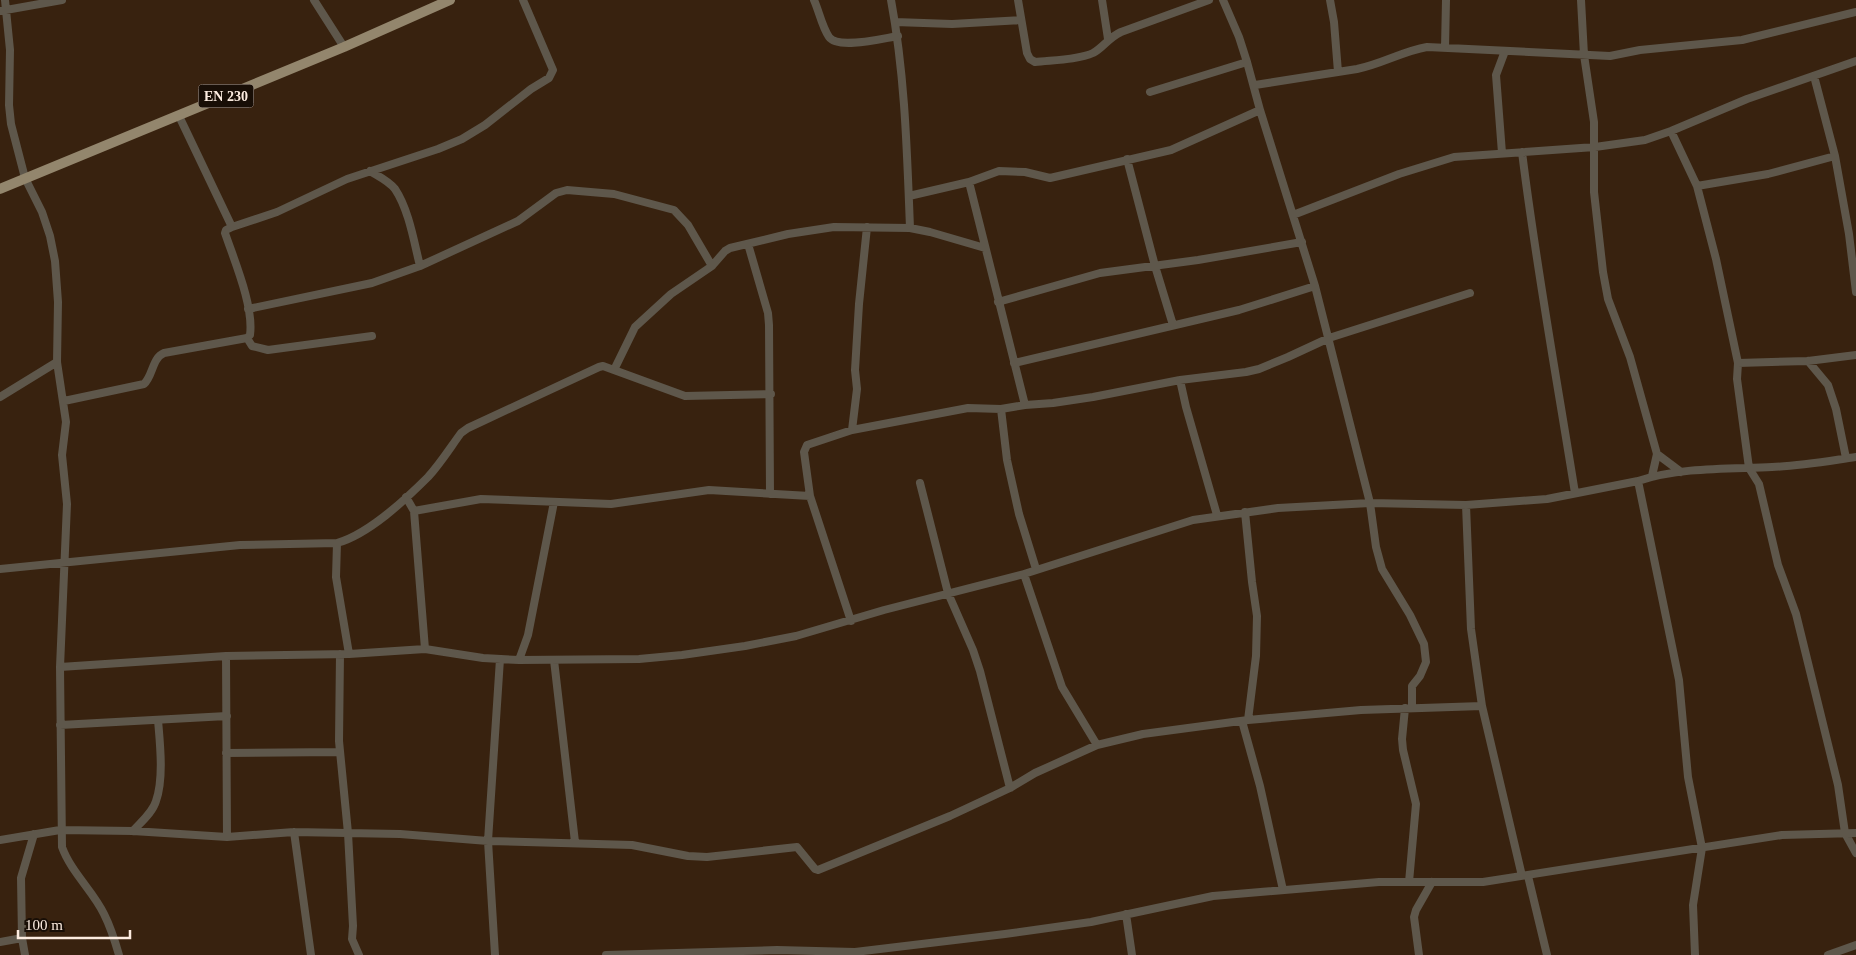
<svg xmlns="http://www.w3.org/2000/svg" width="1856" height="955" viewBox="0 0 1856 955" font-family="'Times New Roman',serif">
  <style>
    .lines { fill: none; stroke-linecap: round; stroke-linejoin: round }
    .minor { stroke: #5e574b; stroke-width: 8 }
    .major { stroke: #93866d; stroke-width: 10 }
    .labels { text-anchor: middle; stroke-width: 5; stroke-linejoin: round; paint-order: stroke }
    .shield { fill: #180e06; stroke: #b8a99f; stroke-width: 1 }
    .shield-label { font-size: 14px; font-weight: bold; fill: #fcece0 }
  </style>
  <rect width="100%" height="100%" fill="#38220f"/>
  <g class="lines">
    <path class="minor" d="M5,0L10,50L9,105L11,124L25,178L42,212L50,236L55,261L58,302L57,362L66,422L62,455L67,504L60,667L62,847C71,872 93,891 104,914C110,926 115,941 119,955
      M314,0L344,47
      M814,0C819,11 822,27 829,37C838,50 884,38 898,36
      M891,0C905,75 907,152 910,228
      M1018,0L1027,53L1030,59L1035,62C1052,60 1078,60 1093,53C1104,47 1108,38 1121,32L1209,0
      M1102,0L1108,39
      M1223,0L1239,37L1247,62L1260,110L1315,286L1370,503L1376,547L1382,569L1410,615L1424,644L1426,662L1420,676L1412,686V708
      M1330,0L1334,22L1338,72
      M1581,0L1584,55L1594,122V192L1603,272L1608,299L1630,357L1657,454L1652,476
      M0,11L62,0
      M895,22L952,24L1021,20
      M1445,48L1446,0
      M1814,76L1835,156L1849,234L1856,292
      M1255,85L1357,69C1382,64 1403,51 1427,47L1610,56L1640,50L1742,40L1856,12
      M1150,92L1247,62
      M179,116L232,227L277,212L347,179L438,149L462,139L485,125L531,89L549,78L553,70L523,0
      M1671,131L1697,186L1716,259L1738,363L1737,379L1749,468L1759,484L1778,565L1796,614L1838,785L1845,833L1856,853
      M1522,152C1536,266 1557,380 1575,493
      M1502,153L1496,75L1505,51
      M1127,159L1155,266L1173,325
      M370,171C378,176 389,181 395,189C409,210 414,242 420,266
      M969,182L1025,405
      M1697,186L1768,174L1835,156
      M909,196L969,182L999,171L1025,172L1050,178L1171,150L1260,110
      M1293,215L1399,174L1454,157L1595,147L1645,140L1671,131L1747,99L1856,61
      M748,244L768,313L769,325L770,494
      M998,302L1100,273L1198,260L1302,242
      M248,309L372,283L420,266L518,221L556,193L567,190L614,194L674,210L688,225L712,266
      M247,338L252,346L268,350L372,336
      M1808,361L1828,385L1836,409L1846,458
      M1014,363L1239,310L1315,286
      M1738,363L1808,361L1856,355
      M614,370L635,327L671,294L712,266L725,251L730,248L788,234L834,227L910,228L930,232L985,248
      M1180,380L1186,407L1217,515
      M0,397L57,362
      M64,401L144,384C153,376 152,358 164,353L247,338L250,335C254,306 234,260 225,233L226,230L232,227
      M1001,409L1007,460L1019,514L1036,569
      M852,430L857,389L855,370L859,304L867,227
      M1657,454L1681,472
      M1638,481L1679,680L1688,777L1702,848L1693,905L1695,955
      M920,483L948,593L973,650L980,671L1010,788
      M406,497L414,511L425,649
      M1466,505L1471,629L1482,706L1522,876
      M414,511L481,499L611,504L709,490L810,496
      M1245,512L1252,582L1257,616L1256,656L1248,720
      M337,543L336,577L349,654
      M0,569L240,545L337,543C369,534 405,500 428,477C440,464 450,448 461,433L468,428L599,367L603,366L685,396L771,394
      M1024,574L1062,687L1097,745
      M851,621L810,496L804,452L807,445L852,430L968,408L1001,409L1025,405L1053,403L1093,397L1180,380L1246,372L1259,369L1288,357L1329,338L1470,293
      M340,654L339,741L348,833L353,926L352,939L359,955
      M226,656L227,837
      M519,660L528,635L554,502
      M554,660L575,842
      M60,667L226,656L349,654L425,649L483,658L519,660L639,659L682,655L745,646L796,636L884,610L1024,574L1193,520L1278,508L1370,503L1466,505L1547,499L1638,481C1680,467 1728,469 1772,467C1800,466 1828,461 1856,457
      M1405,708L1402,739L1403,750L1416,804L1409,882
      M1242,721L1260,786L1283,890
      M60,725L227,716
      M226,753L340,752
      M133,831C141,822 153,812 156,801C164,778 160,744 158,720
      M294,832L311,955
      M0,840L60,830L133,831L227,837L294,832L400,834L488,841L632,845L688,856L707,857L797,847L815,869L818,870L950,816L1010,788L1035,773L1097,745L1143,734L1248,720L1361,710L1482,706
      M1528,876L1547,955
      M1126,914L1132,955
      M0,942L22,938
      M25,955L22,938L21,878L34,834
      M495,955L488,841L500,659
      M606,955L777,950L855,952L1005,934L1091,922L1213,896L1379,882H1483L1782,835L1856,833
      M1419,955L1414,917L1416,910L1432,882
      M1828,955L1856,945"/>
    <path class="major" d="M0,189L344,47L450,0"/>
  </g>
  <g class="labels">
    <rect class="shield" x="198.5" y="84.5" width="55" height="23" rx="4"/>
    <g class="shield-label">
      <text x="226" y="101">EN 230</text>
    </g>
  </g>
  <path d="M18 930v8h112v-8" fill="none" stroke="#fcece0" stroke-width="2.5"/>
  <text x="25" y="930" font-size="15" fill="#fcece0" stroke="#180e06" stroke-width="4" paint-order="stroke">100 m</text>
</svg>
